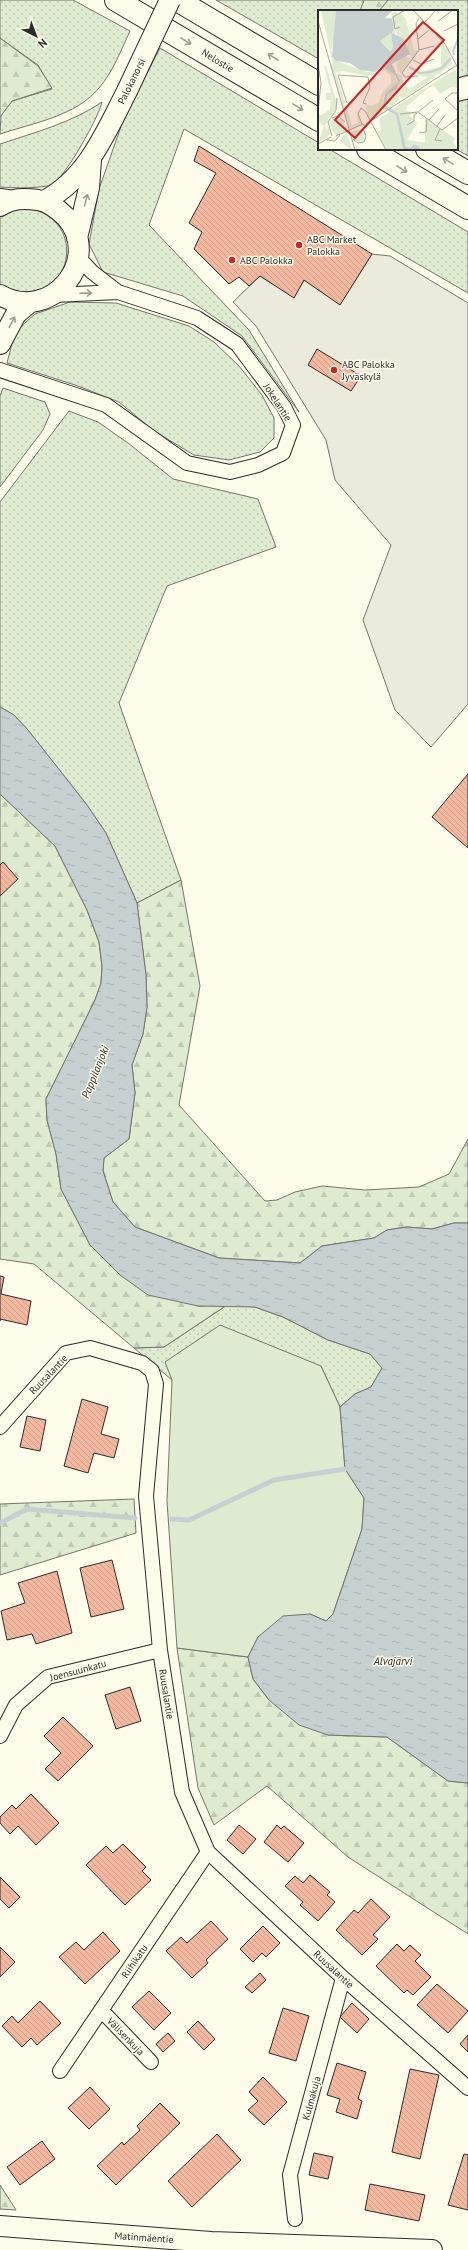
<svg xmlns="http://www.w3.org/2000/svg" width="468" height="2250" viewBox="0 0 468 2250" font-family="'PT Sans',sans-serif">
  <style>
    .grass { fill: url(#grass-dots); stroke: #74746e }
    .forest { fill: url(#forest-firs); stroke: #74746e }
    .park { fill: #deebd1; stroke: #74746e }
    .parking { fill: #eceadb; stroke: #74746e }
    .water { fill: url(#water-ripples); stroke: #74746e }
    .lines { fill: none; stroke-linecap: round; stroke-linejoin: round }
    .stream { stroke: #c7d0d0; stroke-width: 5 }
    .building { fill: url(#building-back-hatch); stroke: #2b2b2b }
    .street-casing { stroke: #2b2b2b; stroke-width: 16 }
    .secondary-casing { stroke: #2b2b2b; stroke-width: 22 }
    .highway-casing { stroke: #2b2b2b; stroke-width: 24 }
    .street { stroke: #fdfbea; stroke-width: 14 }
    .secondary { stroke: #fdfbea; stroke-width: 20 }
    .highway { stroke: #fdfbea; stroke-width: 22 }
    .secondary-bridge-casing { stroke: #2b2b2b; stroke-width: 22; stroke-linecap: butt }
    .secondary-bridge { stroke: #fdfbea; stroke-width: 20 }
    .oneway { stroke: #9e9d94 }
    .poi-dot { fill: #c62828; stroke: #fdfbea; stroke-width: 1.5 }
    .labels { text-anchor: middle; stroke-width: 3; stroke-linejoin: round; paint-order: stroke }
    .street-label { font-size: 10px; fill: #2b2b2b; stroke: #fdfbea }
    .poi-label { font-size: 10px; fill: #2b2b2b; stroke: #fdfbea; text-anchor: start }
    .water-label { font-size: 11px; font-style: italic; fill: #2b2b2b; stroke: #fdfbea }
    .inset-river { fill: none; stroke: #c7d0d0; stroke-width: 2 }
    .inset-road { fill: none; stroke: #a9a89e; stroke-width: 1 }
    .view { fill: #c62828; fill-opacity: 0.15; stroke: #c62828; stroke-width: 2 }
    .inset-edge { fill: none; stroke: #2b2b2b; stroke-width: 2 }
  </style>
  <defs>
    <pattern id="grass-dots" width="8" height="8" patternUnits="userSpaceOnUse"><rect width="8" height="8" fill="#deebd1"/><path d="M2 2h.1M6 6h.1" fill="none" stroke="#bfcab4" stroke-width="1.8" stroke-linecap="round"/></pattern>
    <pattern id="forest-firs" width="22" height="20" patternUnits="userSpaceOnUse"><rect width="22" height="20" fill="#deebd1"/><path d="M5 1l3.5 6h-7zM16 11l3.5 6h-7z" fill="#bfcab4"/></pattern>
    <pattern id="water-ripples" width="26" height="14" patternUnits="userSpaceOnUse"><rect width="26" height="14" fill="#c7d0d0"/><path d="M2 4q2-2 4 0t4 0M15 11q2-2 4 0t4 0" fill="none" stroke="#abb3b3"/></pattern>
    <pattern id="building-back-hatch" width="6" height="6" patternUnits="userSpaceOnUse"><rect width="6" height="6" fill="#f2b8a0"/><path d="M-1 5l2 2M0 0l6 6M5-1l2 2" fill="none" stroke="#d09e8a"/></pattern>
  </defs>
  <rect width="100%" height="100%" fill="#fdfbea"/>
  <path class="grass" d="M0,0H73L130,31C121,50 113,72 99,88C76,116 33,123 0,134L1,114L12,101L52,89L38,65L0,38Z
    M216,0H468V76L457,80V11H319V59Z
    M160,48L319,143V149H329L468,232V293L184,129L149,225L249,330L299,412L242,336L183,296L103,272L89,244L99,189L124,118Z
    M468,95V156L456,149L457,98Z
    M102,102C99,117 65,177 53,184C43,189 12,188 0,187V144C36,132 71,123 102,102Z
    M28,208C92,221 69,308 14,290C9,289 4,288 0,285V216L17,209Z
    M70,302L116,303L189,326L214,342L239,366L262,395L274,418V438L260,452L229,460L194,455L154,431L119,402L78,386L7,363L15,332L35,314Z
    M3,388L45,402L50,414L43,430L0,487V396Z
    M69,411L98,422L128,443L173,479L258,499L276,547L167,586L119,703L181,880L137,903L106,833L87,805L28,730L14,715L0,707V502Z
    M227,1305L255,1307L283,1317L328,1340L370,1354L382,1368L371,1387L355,1394L340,1407L321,1366L172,1380L134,1348L164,1347Z"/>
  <path class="forest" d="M364,0H388L379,11H360Z
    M0,38L38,66L52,88L12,101L0,117Z
    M0,794L55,846L87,910L99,942L102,966L101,983L95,1000L46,1099L47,1120L56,1154L61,1189L90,1245L198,1306L227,1305L164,1347L134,1348L34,1264L0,1259Z
    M181,880L200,986L179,1105L265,1201L277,1200L295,1192L322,1186L365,1190L419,1187L449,1174L468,1139V1223H454L432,1229L407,1227L387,1230L374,1238L322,1246L300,1263L219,1258L135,1227L113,1202L103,1171L104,1158L129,1139L135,1093L132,1065L143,1034L147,1007L146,975L137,903Z
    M134,1499L136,1533L0,1575V1504Z
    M177,1648L248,1657L253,1679L269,1700L328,1735L387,1737L448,1781L468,1783V1934L348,1857L267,1786L214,1825L198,1788Z
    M0,2185L16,2210L0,2209Z"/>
  <path class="park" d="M220,1325L321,1366L340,1407L345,1469L364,1498L362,1529L333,1614L326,1621L310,1614L258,1637L248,1657L177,1648L167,1501L172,1380L165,1362Z"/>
  <path class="parking" d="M372,254L390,256L468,303V704L431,747L395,710L363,620L391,545L335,480L326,440L256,326L233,302L260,276L294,297L304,280L340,304Z"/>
  <path class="water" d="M0,707L14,715L28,730L87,805L106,833L137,903L146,975L147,1007L143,1034L132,1065L135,1093L129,1139L104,1158L103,1171L113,1202L135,1227L219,1258L300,1263L322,1246L374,1238L387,1230L407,1227L432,1229L454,1223H468V1783L448,1781L387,1737L328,1735L299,1725L269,1700L253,1679L248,1657L258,1637L283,1616L310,1614L326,1621L333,1614L362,1529L364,1498L345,1469L340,1407L355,1394L371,1387L382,1368L370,1354L328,1340L283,1317L255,1307L198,1306L148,1295L120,1275L90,1245L61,1189L56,1154L47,1120L46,1099L95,1000L101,983L102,966L99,942L87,910L55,846L0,794Z"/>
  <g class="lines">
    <path class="stream" d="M172,1519L189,1520L274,1480L345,1469
      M0,1523L27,1509L135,1518"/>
  </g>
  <path class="building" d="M199,146L372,254L340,305L304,280L294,298L260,276L249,286L239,277L229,284L194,249L202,232L189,223L216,173L194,161Z
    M317,349L361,376L351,391L308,365Z
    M468,774V848L432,817Z
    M3,862L18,879L0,896V865Z
    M0,1276L4,1277L1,1294L31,1301L27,1325L0,1319V1321Z
    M82,1399L108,1407L101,1434L119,1439L114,1458L94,1453L88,1473L64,1466Z
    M27,1416L46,1420L40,1451L20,1447Z
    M112,1560L124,1609L91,1617L80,1568Z
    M57,1571L72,1633L36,1644L32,1634L7,1640L1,1611L25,1603L18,1583Z
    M130,1687L141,1721L116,1729L105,1695Z
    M63,1717L93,1746L58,1781L45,1769L61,1753L44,1736Z
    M31,1794L59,1823L36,1845L18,1826L10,1834L0,1823V1817L12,1805L16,1809Z
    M239,1825L256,1839L243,1854L227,1840Z
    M277,1825L281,1829L284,1826L304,1843L288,1862L264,1842Z
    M123,1844L146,1867L142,1871L151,1880L125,1905L86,1865L106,1846L113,1853Z
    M310,1875L330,1892L327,1895L335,1902L318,1921L300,1905L303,1902L285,1886L295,1876L303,1883Z
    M0,1877L20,1897L9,1908L0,1899Z
    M371,1899L390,1917L373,1935L378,1939L362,1955L336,1930L354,1910L358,1913Z
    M211,1921L228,1939L206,1960L208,1963L192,1978L166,1951L181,1937L187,1943Z
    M263,1926L280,1943L266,1957L262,1953L253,1962L240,1949Z
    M103,1932L120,1951L85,1984L59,1957L76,1942L84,1950Z
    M397,1944L404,1951L410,1945L421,1955L415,1961L431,1977L413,1995L407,1990L404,1993L376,1966Z
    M0,1947L15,1962L0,1977Z
    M260,1973L266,1980L252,1993L245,1987Z
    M437,1984L468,2011L448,2033L417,2005Z
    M149,1991L171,2013L154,2030L132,2007Z
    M40,2001L61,2023L37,2045L31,2038L22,2047L2,2026L12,2016L18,2023Z
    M352,2003L369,2019L357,2033L340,2017Z
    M283,2008L309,2016L296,2061L269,2053Z
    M198,2021L215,2039L204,2050L187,2032Z
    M168,2033L175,2041L163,2052L156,2044Z
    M468,2035V2052L460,2044Z
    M337,2063L366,2072L358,2099L362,2101L357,2119L336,2112L340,2099L327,2095Z
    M410,2069L439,2075L420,2159L392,2152Z
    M263,2077L287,2102L264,2125L248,2110L258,2101L249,2092Z
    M90,2087L110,2109L89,2129L68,2108Z
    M160,2103L180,2123L116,2185L97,2166L122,2142L124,2145L140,2130L137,2126Z
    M217,2134L241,2160L192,2207L168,2181Z
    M42,2141L55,2159L20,2185L7,2167Z
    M314,2153L333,2157L328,2179L309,2175Z
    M464,2154L468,2155V2210L448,2205Z
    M370,2184L425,2195L419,2221L365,2210Z"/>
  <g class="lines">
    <defs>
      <path id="street" d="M54,295L118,292
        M0,370L106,405L187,463L230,472L258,465L283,453L293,425L284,407L237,344L197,318L118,292L92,272L78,257
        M0,1427L66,1353L90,1348L142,1363L152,1371L156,1384L146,1496L160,1650L182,1792L208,1852L343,1978L468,2088
        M0,1736L16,1705L48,1677L160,1650
        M101,2010L151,2062
        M60,2071L208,1852
        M295,2219L290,2175L343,1978"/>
      <path id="secondary" d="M44,201C87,179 106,132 127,91
        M0,206C12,198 24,198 38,200C49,202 58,209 66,217C104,260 50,324 0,295
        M77,238L89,188L91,160
        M0,344L16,314L29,303
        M0,2226L211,2242L432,2250"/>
      <path id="highway" d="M116,0L319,120
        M177,0L319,84
        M457,90L468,87
        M368,149L468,208
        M427,149L468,173
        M0,200L7,201"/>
    </defs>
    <use href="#street" class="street-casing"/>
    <use href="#secondary" class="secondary-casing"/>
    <use href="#highway" class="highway-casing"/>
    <use href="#street" class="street"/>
    <use href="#secondary" class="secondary"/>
    <use href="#highway" class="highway"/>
    <defs>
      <path id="secondary-bridge" d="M127,91L170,0"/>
    </defs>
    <use href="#secondary-bridge" class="secondary-bridge-casing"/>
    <use href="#secondary-bridge" class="secondary-bridge"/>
  </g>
  <defs><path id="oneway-shaft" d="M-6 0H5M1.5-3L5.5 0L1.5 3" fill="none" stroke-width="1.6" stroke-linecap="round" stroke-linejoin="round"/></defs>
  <g class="oneway">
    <use href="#oneway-shaft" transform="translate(186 41) rotate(31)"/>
    <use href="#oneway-shaft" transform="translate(273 57) rotate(-149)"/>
    <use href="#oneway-shaft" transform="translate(298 107) rotate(31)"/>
    <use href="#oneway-shaft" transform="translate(448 161) rotate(-149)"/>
    <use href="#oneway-shaft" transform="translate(402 169) rotate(31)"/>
    <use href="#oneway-shaft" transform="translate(86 200) rotate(-76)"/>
    <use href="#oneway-shaft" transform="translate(86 293) rotate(-2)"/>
    <use href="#oneway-shaft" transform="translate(12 322) rotate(-62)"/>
  </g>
  <g class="poi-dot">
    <circle cx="299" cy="245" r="4"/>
    <circle cx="232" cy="260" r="4"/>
    <circle cx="334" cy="370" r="4"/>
  </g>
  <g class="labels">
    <g class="street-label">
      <text transform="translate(218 60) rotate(31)" y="4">Nelostie</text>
      <text transform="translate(131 81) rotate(-64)" y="4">Palokanorsi</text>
      <text transform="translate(278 402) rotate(57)" y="4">Jokelantie</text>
      <text transform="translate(48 1374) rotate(-46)" y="4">Ruusalantie</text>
      <text transform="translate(78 1670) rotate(-15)" y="4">Joensuunkatu</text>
      <text transform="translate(167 1694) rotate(81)" y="4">Ruusalantie</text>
      <text transform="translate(134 1961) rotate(-56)" y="4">Riihikatu</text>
      <text transform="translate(334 1969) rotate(43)" y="4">Ruusalantie</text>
      <text transform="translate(126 2036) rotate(46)" y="4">Välisenkuja</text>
      <text transform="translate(311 2098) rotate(-75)" y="4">Kulmakuja</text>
      <text transform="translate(144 2237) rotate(4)" y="4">Matinmäentie</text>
    </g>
    <g class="poi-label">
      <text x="307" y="243">ABC Market<tspan x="307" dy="12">Palokka</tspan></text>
      <text x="240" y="264">ABC Palokka</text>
      <text x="342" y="368">ABC Palokka<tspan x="342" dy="12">Jyväskylä</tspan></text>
    </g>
    <g class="water-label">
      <text transform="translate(95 1072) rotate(-68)" y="4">Pappilanjoki</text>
      <text x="393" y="1665">Alvajärvi</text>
    </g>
  </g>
  <g transform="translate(318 10)">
    <rect width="140" height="140" fill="#fdfbea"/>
    <path d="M15,54L34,115L40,113L39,104L40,99L43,114L32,120L12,55ZM6,56H8L18,91V98L9,111L15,91ZM64,83L67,84L65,88L69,100L52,111L51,108L54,107L50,108L47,94L53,96L60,93ZM18,107L25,111L34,140L22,131L28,122L18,125L14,120L12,111ZM0,113L6,114L10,121L9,114L13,124L0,133L6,116ZM43,119L46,122L44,123H47L45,132L37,131L33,122Z" fill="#deebd1"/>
    <path d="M3,0H18L16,29L13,40L18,51L49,62H57L64,56L77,65L79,73L67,84L64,83L73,73V66L66,60L51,66L24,61L17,63ZM88,10L96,40L100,41L94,50L85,28L78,24L77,17ZM123,32L130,40L134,54L93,84L85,88L81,86V90L71,99L69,97L70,84L81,74L79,63L84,65L85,72L91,79L110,67L99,65L92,56L103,62L123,56ZM138,59L140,78L133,77L122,84L116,76L110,78L89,96L88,101L98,103L91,105L99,113L89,130L108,133L107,140H103L101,136L95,134L93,138L88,137L80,106L73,100ZM8,83H13L15,96L8,115L0,112V103L1,98V105H4L12,99L13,90H8ZM72,102L78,105L86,140H69L59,123L63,119L61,109Z" fill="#deebd1"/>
    <path d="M77,1L80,4L83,2L88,10L77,17V26L74,22L76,19L74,9H68L74,7L73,4ZM73,23L75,38L73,41L62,31ZM86,45L94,50L84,63L80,62L78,54ZM107,109L137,128L135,132L140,140H107Z" fill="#deebd1"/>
    <path d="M18,0L74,1L67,8L74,9L76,19L74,23L85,28L92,44L74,54L82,71L78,79L70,84L68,96L80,103L88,137L93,138L95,134L101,136L103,140L85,139L78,105L65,98L67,84L80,72L77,65L64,56L57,62L42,60L32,53L18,51L14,46ZM73,23L75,38L72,41L62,31Z" fill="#c7d0d0" fill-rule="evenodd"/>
    <path class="inset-river" d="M136,45L135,41L140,29M91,57L102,63L113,62L124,58L133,48"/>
    <path class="inset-road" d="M95,0L127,34L140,58M0,11L37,140M120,11L135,0M107,12L118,0M82,17L77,19L75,7L87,0M126,21L140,14M100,29L111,20M101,40L116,36M95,50L103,54L116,49M0,54L3,73L0,101M100,66L87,67L84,63L101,40L98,14L101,8M140,83H134L127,89L140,101M29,93L20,65L50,67L52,77L45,93L48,94M100,102L115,90M82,104L100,102L124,120L140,108M14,108L20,106L27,112M111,110L121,99M44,114L40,104L43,98L47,101L68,140M48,114L139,55M89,115L96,111V105L99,103M119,116L127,105M122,119L117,130L124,131M101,123L108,122L109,109M14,126L10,112L18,100L19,88M18,126L45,114L49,117M35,129L40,133L46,132L48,126L45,119M9,130L17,131L22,125M0,134L13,127"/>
    <path class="view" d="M105,12L126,30L37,128L17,110Z"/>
    <rect width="140" height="140" class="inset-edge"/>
  </g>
  <g transform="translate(36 36) rotate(138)" stroke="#fdfbea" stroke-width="3" paint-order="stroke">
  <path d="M0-3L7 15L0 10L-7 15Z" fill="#2b2b2b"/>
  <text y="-6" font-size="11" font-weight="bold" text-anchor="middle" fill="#2b2b2b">N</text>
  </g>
</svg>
